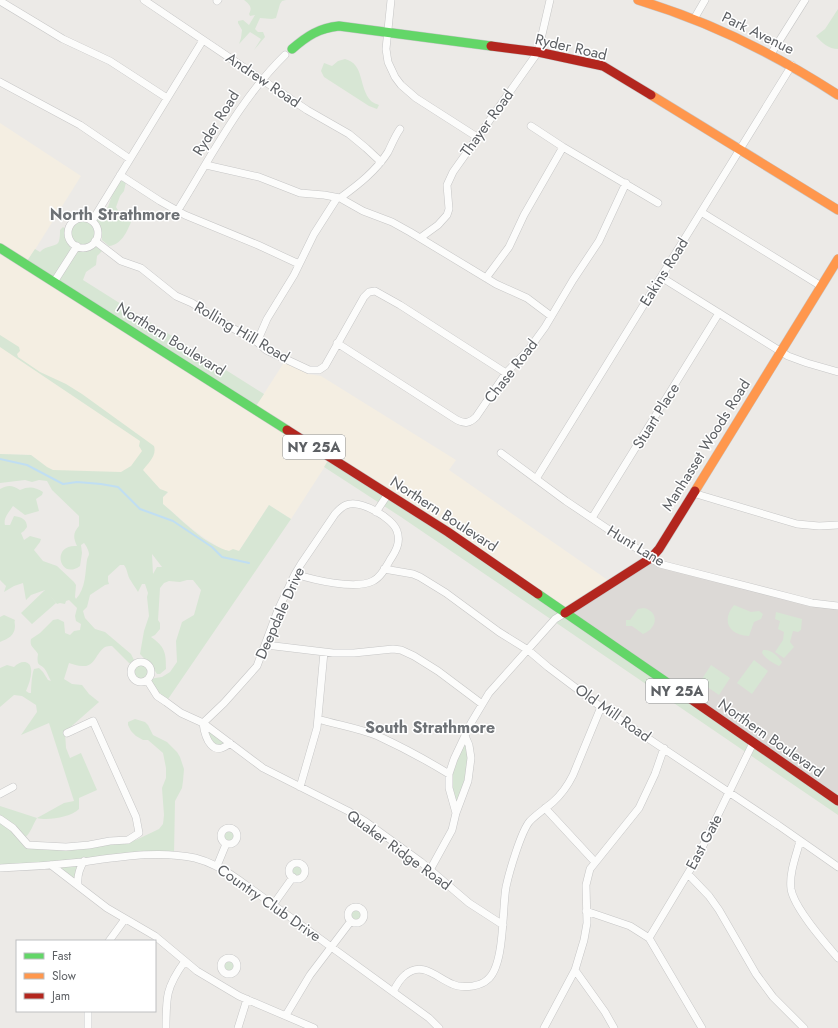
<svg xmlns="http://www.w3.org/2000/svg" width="838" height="1028" viewBox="0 0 838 1028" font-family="Jost,sans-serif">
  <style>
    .commercial { fill: #f4eee2 }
    .education { fill: #dcd9d6 }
    .green { fill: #d7e6d4; fill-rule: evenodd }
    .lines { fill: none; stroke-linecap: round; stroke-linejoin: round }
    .stream { stroke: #c0def2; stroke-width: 2 }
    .street-casing { stroke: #c6c6c6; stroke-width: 8 }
    .fast-casing { stroke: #c7c7c8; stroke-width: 10 }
    .slow-casing { stroke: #c7c7c8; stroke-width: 10 }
    .jam-casing { stroke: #c7c7c8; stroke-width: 10 }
    .street { stroke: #fcfcfb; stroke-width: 7 }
    .fast { stroke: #63d668; stroke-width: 9 }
    .slow { stroke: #ff974d; stroke-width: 9 }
    .jam { stroke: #b3261e; stroke-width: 9 }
    .labels { text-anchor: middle; stroke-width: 3; stroke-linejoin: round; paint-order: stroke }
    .shield { fill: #fff; stroke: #8e9092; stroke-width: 1 }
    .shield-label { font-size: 14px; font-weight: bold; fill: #5d6064 }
    .street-label { font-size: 15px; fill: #5d6064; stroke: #fff }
    .neighbourhood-label { font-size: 16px; font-weight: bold; fill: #6e7276; stroke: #fff }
  </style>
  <rect width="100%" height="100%" fill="#eceae7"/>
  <path class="commercial" d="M0,123L81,176L26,264L254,409L285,361L308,374L321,376L456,460L449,470L612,583L565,613L331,457L291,519L269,505L239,551H229L222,549L206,539L191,528L163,504V497L168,493L160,489L144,473L143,470L145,467L128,474L53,472L31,455L0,454Z"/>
  <path class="education" d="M651,558L656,562L838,606V792L834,798L565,613Z"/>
  <path class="green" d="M244,0H286L282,1L280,4L276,18L272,19L260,18L255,29L258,32H263L265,37L254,50L261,39L250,32L239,44L241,38L242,30L238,23V21L243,20L249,25L255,15L250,16L249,14C253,7 249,4 244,0Z
    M838,9V49C829,49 822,43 816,36L825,29Z
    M345,59C365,64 358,87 371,101C373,103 377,104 379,105L377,109L369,106L324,77L321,71L324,63L332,66L338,61Z
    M121,180L126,182L124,191L120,196L116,207C119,214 127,215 131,222C127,232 121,245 109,246L102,240V232L96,220L99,213L108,207L114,189Z
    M68 233a15 15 0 1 1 30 0a15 15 0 1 1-30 0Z
    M63,227L67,230L71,251L74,252L95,245L102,251L97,256L96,265L86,272L83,280L264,394L254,409L25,264L35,249L40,252C46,245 55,247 58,243C60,241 60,233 60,230Z
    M0,335L19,347L20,351L17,354L18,357L40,372L66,384L82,394L154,446C157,456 148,463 143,470L160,489L168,492L163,497V504C183,521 204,544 229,551L233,549L239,551L269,505L291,519L166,702L150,680L155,678L162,677L170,672L177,662L176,641L182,622L194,615L201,590L193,580H187L180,582L169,581L164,583L160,588L158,620L160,623V629L155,635L151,637C165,647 166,652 166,669L160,674H157L153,668L140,654L144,631L149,616L147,597L148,593L145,584H142L138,592C136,588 133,585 131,581C127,576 128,570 124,565H120L108,576V581L109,584L105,585L90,595L87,607L83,611L85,618L95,629L105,632L131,654L134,660L133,663H129L112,646C96,644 98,668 82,666C78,666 73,664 69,663L64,679L72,684L82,685L89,694L99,702L65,732L66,748L70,758L81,753L97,790L79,798V809C71,817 48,821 37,818C33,824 30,835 24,838L28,845L66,847L136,840L159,829L163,824L164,815L162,788L166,778V768L163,753L148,740H143L136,736L131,731L128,725V722L135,719L145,722L148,725L153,735L167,742L177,752L180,757L184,769L183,781L182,788L175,801L174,855L85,861L78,885L51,865L0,868V806L37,818L64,803L74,801L49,723L21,735L37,712L36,705L22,696L14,695L0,707V668L7,665L14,667C19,661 30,659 31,669C32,676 29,684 26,691L29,693H31C31,687 32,673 34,669L39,668L43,672L48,680L51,681C49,678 48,674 46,671C41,662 36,669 38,654C35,648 29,647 31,639L40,633L53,620L58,619L64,622L65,633L70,635L74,631L80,630L81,624L76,621L75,616L77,608L69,600L66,601L65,604L60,603L57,604L48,593L56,603L32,624L21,613L45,590L31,595L26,600L23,583L14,586L4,592L6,586L0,580V489C8,485 12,485 20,490C29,486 35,487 43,492L42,495L36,499L39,511L25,515L13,506C9,512 3,518 5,525H10L14,516C21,517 27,519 27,527L24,531L21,533L24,540L30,536L41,539L40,542L34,550L43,561L57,566L74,582L76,585L75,597L76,599C86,588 85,573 87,560C87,558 89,556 89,554C89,551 86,545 84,543L81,545L82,553L80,566C60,581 50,544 77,546C73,537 73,533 79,526V516L52,490L47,481L39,480L32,482L25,480L0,483V454L31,455L47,467L53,470L121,472L131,466L142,451L139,446L140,441L0,347ZM152,554L162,567H157L153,574Z
    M330,457L834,798L838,792V815L401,517L324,467Z
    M734,605L751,612L759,611L763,614L761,619L754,622L749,636C729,635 721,621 734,605Z
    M644,608C660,612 657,629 643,634L632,626H626V620H630L638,609Z
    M776,612L802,619L801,630L798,632L793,631L790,642L794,647L784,658L775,652L783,640L784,632L778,629L780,621L775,619Z
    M4,615L15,620C14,622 15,624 15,626C15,636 7,639 0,642V617Z
    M763,650C771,649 778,656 782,662L781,664L779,666C773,663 766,659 762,653Z
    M754,660L768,671L752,694L737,683Z
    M131 672a10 10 0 1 1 20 0a10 10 0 1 1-20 0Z
    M711,665L730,678L719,695L700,682Z
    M203,723L230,743L212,746Z
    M465,736L471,758L456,813L449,774Z
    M221 836a8 8 0 1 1 16 0a8 8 0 1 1-16 0Z
    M289 871a8 8 0 1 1 16 0a8 8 0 1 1-16 0Z
    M348 915a8 8 0 1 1 16 0a8 8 0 1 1-16 0Z
    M221 966a8 8 0 1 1 16 0a8 8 0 1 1-16 0Z"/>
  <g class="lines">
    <path class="stream" d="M0,459L27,465L63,484L77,482L101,484L118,487L140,509L173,521L212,547L222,557L249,563"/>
    <defs>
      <path id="street" d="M144,0L307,110L349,134L366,148L381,162
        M391,0L386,49L388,62L395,77L401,85L416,98L477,137
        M0,1L63,39L110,61L167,98
        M217,1L218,0
        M694,19L705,0
        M771,54L805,0
        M0,82L80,125L130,159
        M531,126L563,147L658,203
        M206,165L259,177L300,193L324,195L340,198L363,211L392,222L410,232L496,284L527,298L551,316
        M120,175L160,201L185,215L258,245L299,264
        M340,198C358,185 376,171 388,152C392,144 395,136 400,129
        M178,210C211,157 240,99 285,55
        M701,212L821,286
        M68 233a15 15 0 1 1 30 0a15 15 0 1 1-30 0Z
        M92,221L203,40
        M420,238L438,225L447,215L449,209L447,185L453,172L538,52L550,0
        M95,241L121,261L141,268L176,296L192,303L222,322L257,342L266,350L309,370H319L325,366L364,297L369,292L375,291L400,305L506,373
        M661,277L788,356L807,363L838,372
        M486,278L509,247L524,215L563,147
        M54,282L77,246
        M257,342L267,319L294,275L314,234L337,198
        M337,343L457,420C465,424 470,423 476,417L506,373L529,349L545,327L573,280L599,241L626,183
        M501,453L566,501L660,564L812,603L838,606
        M536,479L792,65
        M693,493L797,524L819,526L838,525
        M376,512L388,494
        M592,518L719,313
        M384,569L413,574L420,577L446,593L499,632L528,650L548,667L601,707L778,825L838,867
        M266,645L333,653H354L393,649L401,650L414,656L438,671L482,704
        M131 672a10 10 0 1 1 20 0a10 10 0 1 1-20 0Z
        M147,680L157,696L166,702L181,713L203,723L263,768L348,811L366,822L421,862L469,903L503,925
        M318,719C338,725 358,728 378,736C402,747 426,760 449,774
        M230,743C213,758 205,739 203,723L224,703L257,666L278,610L295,574L301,564L335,514C338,511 341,507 346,505C360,499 393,518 397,531C401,542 396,551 390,560C386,567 381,577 373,581C355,590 314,580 295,574
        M300,787L317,728L324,652
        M0,794L13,787
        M545,808L595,862
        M456,813L449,788V774L454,759L471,723L489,693L555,619L565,613
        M0,819L13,828L28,845L66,847L89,845L110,841L128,840L139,833L136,817L93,721L67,733
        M221 836a8 8 0 1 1 16 0a8 8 0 1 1-16 0Z
        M800,841C796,856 789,873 791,889C794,908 825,943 838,958
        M289 871a8 8 0 1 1 16 0a8 8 0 1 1-16 0Z
        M51,865L107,908L155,936L197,971L239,996L314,1028
        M217,866L226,844
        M0,868C28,867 55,865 82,862C119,857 159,850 195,858C211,862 225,870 239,880L429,1018L439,1028
        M430,870L452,830L456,813L468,781L471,758L469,745L465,736
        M688,874L709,896L719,910L756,974L773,997L804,1028
        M78,885C77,876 79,869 84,861
        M273,905L293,877
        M348 915a8 8 0 1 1 16 0a8 8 0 1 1-16 0Z
        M586,911L630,926L649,938L702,1028
        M649,938L696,860L753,743
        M109,941L125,919
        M221 966a8 8 0 1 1 16 0a8 8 0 1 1-16 0Z
        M575,970L605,1012L614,1028
        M393,992C396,986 400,979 405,975C422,960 437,978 452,984C458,987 466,987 473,986C478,985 483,984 487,980C505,967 502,909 506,887C509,873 521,831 530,821C537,814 546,808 553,802C562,794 568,785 573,775L601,707
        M88,1011V1028
        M286,1015L310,975L351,921
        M166,1028C166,997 166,987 185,961
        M238,1028L247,999
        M544,1028L575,970L584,940L587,923L586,885L590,869L639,808L655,774L664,748"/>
      <path id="fast" d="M292,49C307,36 319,28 339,26L491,46
        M0,248L287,430
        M538,594L675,688"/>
      <path id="slow" d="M638,0C711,22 774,53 838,95
        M651,95L838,210
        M695,491L838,259"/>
      <path id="jam" d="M491,46L538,52L603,66L651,95
        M287,430L448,532L538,594
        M565,613L651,558L659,549L695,491
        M675,688L838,801"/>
    </defs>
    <use href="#street" class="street-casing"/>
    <use href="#fast" class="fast-casing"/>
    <use href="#slow" class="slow-casing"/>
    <use href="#jam" class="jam-casing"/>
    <use href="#street" class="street"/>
    <use href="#fast" class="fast"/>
    <use href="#slow" class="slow"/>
    <use href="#jam" class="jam"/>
  </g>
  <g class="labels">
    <g class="shield">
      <rect x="283" y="435" width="62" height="24" rx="3"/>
      <rect x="646" y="679" width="62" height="24" rx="3"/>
    </g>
    <g class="shield-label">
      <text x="314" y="452">NY 25A</text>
      <text x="677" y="696">NY 25A</text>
    </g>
    <g class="street-label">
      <text transform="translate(758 33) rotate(26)" y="5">Park Avenue</text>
      <text transform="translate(571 47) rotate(13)" y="5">Ryder Road</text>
      <text transform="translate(263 80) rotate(34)" y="5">Andrew Road</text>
      <text transform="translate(216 123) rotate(-58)" y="5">Ryder Road</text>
      <text transform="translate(487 123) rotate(-54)" y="5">Thayer Road</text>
      <text transform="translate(664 272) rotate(-58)" y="5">Eakins Road</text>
      <text transform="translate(242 332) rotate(30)" y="5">Rolling Hill Road</text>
      <text transform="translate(171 339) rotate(32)" y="5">Northern Boulevard</text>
      <text transform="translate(511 371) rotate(-52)" y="5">Chase Road</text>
      <text transform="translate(656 416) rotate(-58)" y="5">Stuart Place</text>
      <text transform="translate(706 445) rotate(-58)" y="5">Manhasset Woods Road</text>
      <text transform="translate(444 514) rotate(33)" y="5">Northern Boulevard</text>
      <text transform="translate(636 546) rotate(31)" y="5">Hunt Lane</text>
      <text transform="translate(280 613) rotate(-66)" y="5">Deepdale Drive</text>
      <text transform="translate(613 713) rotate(35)" y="5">Old Mill Road</text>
      <text transform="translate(771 738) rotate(35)" y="5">Northern Boulevard</text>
      <text transform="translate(704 842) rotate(-62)" y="5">East Gate</text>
      <text transform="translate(399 850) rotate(36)" y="5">Quaker Ridge Road</text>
      <text transform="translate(269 903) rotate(35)" y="5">Country Club Drive</text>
    </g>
    <g class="neighbourhood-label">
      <text x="115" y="220">North Strathmore</text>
      <text x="430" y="733">South Strathmore</text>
    </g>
  </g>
  <rect x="16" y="940" width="140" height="72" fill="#ffffff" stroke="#bebfc1"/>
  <rect x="24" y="953" width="20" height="6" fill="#63d668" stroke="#bebfc1"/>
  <text x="52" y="960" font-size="12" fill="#5d6064">Fast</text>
  <rect x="24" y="973" width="20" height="6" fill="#ff974d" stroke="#bebfc1"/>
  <text x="52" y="980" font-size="12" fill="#5d6064">Slow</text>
  <rect x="24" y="993" width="20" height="6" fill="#b3261e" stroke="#bebfc1"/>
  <text x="52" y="1000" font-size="12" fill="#5d6064">Jam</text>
</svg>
